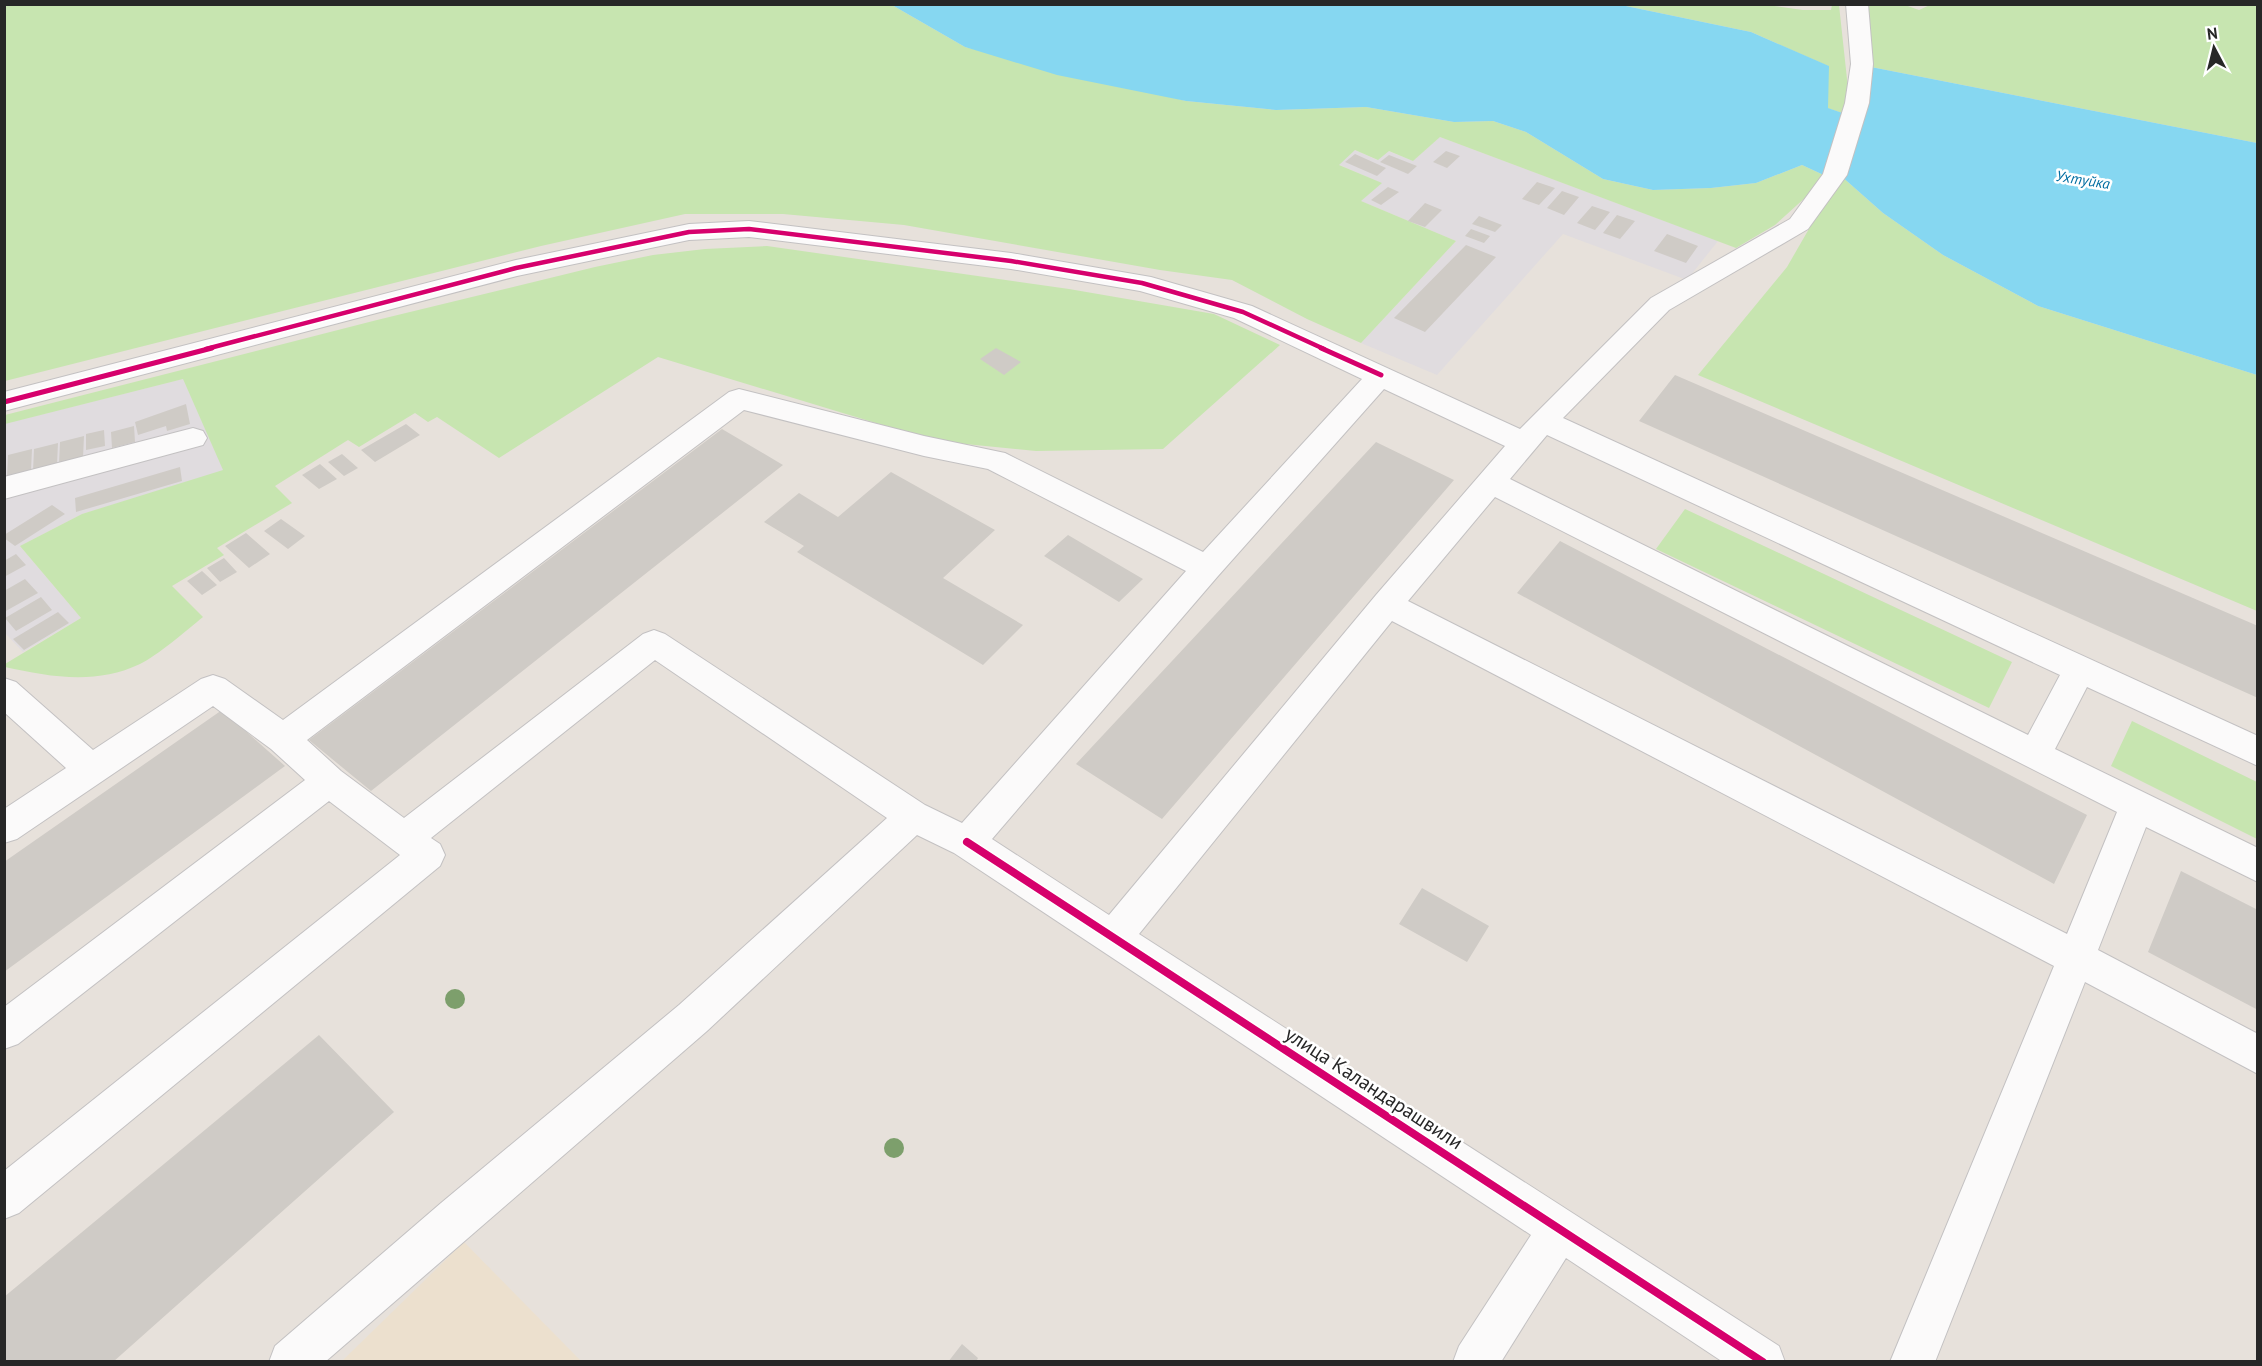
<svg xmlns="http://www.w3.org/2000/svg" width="2262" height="1366" viewBox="0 0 2262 1366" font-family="'PT Sans',sans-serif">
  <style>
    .industrial { fill: #e0dcdf }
    .education { fill: #ece0ce }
    .green { fill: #c7e5b0 }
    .water { fill: #86d7f1 }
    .building { fill: #cfcbc6 }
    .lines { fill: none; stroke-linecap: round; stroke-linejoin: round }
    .minor-casing { stroke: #c3c1c2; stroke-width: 2 }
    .minor { fill: #fbfafa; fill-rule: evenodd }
    .cycleway-far2-casing { stroke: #fff; stroke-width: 8 }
    .cycleway-far1-casing { stroke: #fff; stroke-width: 9 }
    .cycleway-casing { stroke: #fff; stroke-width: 11 }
    .cycleway-far2 { stroke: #d6006c; stroke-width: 4.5 }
    .cycleway-far1 { stroke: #d6006c; stroke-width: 5 }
    .cycleway { stroke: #d6006c; stroke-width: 8 }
    .tree { fill: #7d9f6c }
    .labels { text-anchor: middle; stroke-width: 5; stroke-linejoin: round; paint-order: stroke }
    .far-water-label { font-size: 15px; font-style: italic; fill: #006da1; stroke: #fff }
    .near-street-label { font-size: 20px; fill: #272727; stroke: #fff }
  </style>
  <rect width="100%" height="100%" fill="#e7e1db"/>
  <path class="industrial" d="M1440,137L1718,241L1687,280L1563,234L1437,375L1361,343L1456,241L1361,201L1381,183L1338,164L1355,150L1377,160L1388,151L1413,161Z
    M183,379L224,471L82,514L20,546L81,618L23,652L5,633L4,424Z"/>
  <path class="education" d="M464,1242L581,1361H342Z"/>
  <path class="green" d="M1760,4L1803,10H1831L1832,5H1839L1851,116L1827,108L1828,66L1751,32L1621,5Z
    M1932,4L2257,5V143L1871,67L1861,5H1905L1919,10Z
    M5,5H892L965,47L1186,101L1276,110L1366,107L1454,122L1493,121L1526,132L1603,179L1653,190L1711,188L1756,183L1802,165L1828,177L1775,225L1736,248L1440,137L1413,161L1389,151L1378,160L1355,150L1339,165L1382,183L1361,201L1456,241L1361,343L1307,319L1232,280L1160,270L904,225L783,214H685L541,246L5,381Z
    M1840,175L1883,213L1943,255L2038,306L2257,375V611L1698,375L1787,267Z
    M767,246L1069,289L1214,314L1280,345L1163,449L1036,451L935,441L658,357L499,458L437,417L428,422L415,413L359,447L348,440L275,486L292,503L217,548L224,555L172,586L203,617C187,630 157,656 140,664C96,685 50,677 5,667V664L81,618L20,546L82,514L223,470L183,379L5,424V415L377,320L595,267L653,255L705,249Z
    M1685,509L2012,662L1989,708L1656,549Z
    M2132,721L2257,782V839L2111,766Z"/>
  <path class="water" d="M892,5H1621L1751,32L1829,66L1828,108L1851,116L1828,177L1802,165L1756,183L1711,188L1653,190L1603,179L1526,132L1493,121L1454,122L1366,107L1276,110L1186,101L1057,75L965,47Z
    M1871,67L2257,143V375L2038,306L1943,255L1883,213L1840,175Z"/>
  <path class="building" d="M1446,151L1460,156L1447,168L1433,162Z
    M1355,154L1386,168L1377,176L1345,162Z
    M1389,155L1417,166L1408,174L1380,162Z
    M1537,182L1555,188L1539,205L1522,199Z
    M1388,187L1399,192L1381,205L1371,200Z
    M1562,191L1579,197L1564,215L1547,208Z
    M1425,203L1442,210L1425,227L1408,221Z
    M1592,206L1610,212L1595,230L1577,223Z
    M1617,215L1635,221L1620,239L1603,233Z
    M1479,216L1502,225L1495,232L1472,224Z
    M1471,229L1490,236L1484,243L1465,236Z
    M1667,234L1698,246L1686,263L1654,251Z
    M1466,245L1496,257L1425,332L1394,318Z
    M996,348L1021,362L1004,375L980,359Z
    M1675,375L2258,626V698L1639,421Z
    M186,404L190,424L167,431L166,426L138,435L135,422Z
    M406,424L420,435L375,462L361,450Z
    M134,426L135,442L112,448L111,432Z
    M722,429L783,465L371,791L309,740Z
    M104,430L105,446L86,450V434Z
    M84,436L83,458L59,464L60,442Z
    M1376,442L1454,480L1162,819L1076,764Z
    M58,443L57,465L33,471L34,449Z
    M32,449L31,471L7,477L8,455Z
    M342,454L358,468L344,476L328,462Z
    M320,464L337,479L319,489L302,475Z
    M180,467L182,481L76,512L75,498Z
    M891,472L995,530L943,578L1023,625L983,665L797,552L804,546L764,522L799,493L838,517Z
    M52,505L65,514L15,546L4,538V535Z
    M281,519L305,536L288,549L264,531Z
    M246,533L270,554L249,568L225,546Z
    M1068,535L1143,579L1119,602L1044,556Z
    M1560,541L2087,815L2054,884L1517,593Z
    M16,554L26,565L4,577V561Z
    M224,558L237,572L220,582L207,568Z
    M202,571L217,585L202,595L187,581Z
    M25,579L38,593L4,612V591Z
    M41,597L52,610L16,631L5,618Z
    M58,612L69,623L24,650L13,639Z
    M222,710L285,766L4,972V862Z
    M2181,871L2258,910V1010L2148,952Z
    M1422,888L1489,926L1467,962L1399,924Z
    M319,1035L394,1112L113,1362H4V1297Z
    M962,1344L978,1358L976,1362H948Z"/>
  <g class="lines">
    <defs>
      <path id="minor" d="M1846,4H1868L1873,64L1869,103L1847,175L1808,229L1669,310L1563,418L2258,736V766L2087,687L2055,749L2258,848V882L2146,827L2098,950L2258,1034V1074L2085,982L1935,1362H1890L2054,966L1392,621L1139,934L1779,1346L1785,1362H1723L1566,1258L1501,1362H1453L1459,1346L1531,1235L954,853L917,835L707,1031L325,1362H269L275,1346L441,1203L679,1005L887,818L655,660L431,838L440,844L445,855L440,866L19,1213L4,1219V1171L400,855L329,801L18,1044L4,1049V1007L305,780L271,749L213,706L17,839L4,843V809L66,768L4,712V678L16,682L93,750L201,679L213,675L225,679L283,720L729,392L739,389L924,436L1005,453L1203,552L1362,379L1234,318L1140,291L1011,269L749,237L689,240L517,276L4,411V392L516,260L689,224L749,221L1011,253L1151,277L1252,306L1520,429L1651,298L1790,219L1823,174L1845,103L1851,64ZM1384,389L1505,446L1376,595L1109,915L992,839L1218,576ZM744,410L924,456L988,469L1186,571L962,823L925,805L665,634L654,630L643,634L404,818L341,771L307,740ZM1547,435L2060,675L2028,735L1510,479ZM1495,497L2117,812L2067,934L1408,601Z
        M193,428L203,431L207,438L203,445L4,499V477Z"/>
    </defs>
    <use href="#minor" class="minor-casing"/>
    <use href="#minor" class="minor"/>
    <defs>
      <path id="cycleway-far2" d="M206,349L516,268L689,232L749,229L1011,261L1142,283L1243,312L1324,349"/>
      <path id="cycleway-far1" d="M1321,348L1381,375
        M4,402L212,348"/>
      <path id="cycleway" d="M967,842L1763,1362"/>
    </defs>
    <use href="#cycleway-far2" class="cycleway-far2-casing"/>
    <use href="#cycleway-far1" class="cycleway-far1-casing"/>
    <use href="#cycleway" class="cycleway-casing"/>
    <use href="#cycleway-far2" class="cycleway-far2"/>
    <use href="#cycleway-far1" class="cycleway-far1"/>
    <use href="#cycleway" class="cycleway"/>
  </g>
  <g class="tree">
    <circle cx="455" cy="999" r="10"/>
    <circle cx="894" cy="1148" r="10"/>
  </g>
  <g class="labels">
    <g class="far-water-label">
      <text transform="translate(2083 180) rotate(9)" y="5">Ухтуйка</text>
    </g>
    <g class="near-street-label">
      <text transform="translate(1374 1088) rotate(33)" y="7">улица Каландарашвили</text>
    </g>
  </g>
  <rect width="2262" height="1366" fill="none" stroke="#272727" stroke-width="12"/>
  <g transform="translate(2214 48) rotate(353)" stroke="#ffffff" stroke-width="4.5" paint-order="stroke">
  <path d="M0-4.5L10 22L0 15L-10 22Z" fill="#272727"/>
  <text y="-9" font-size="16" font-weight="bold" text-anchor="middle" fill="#272727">N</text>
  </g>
</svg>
